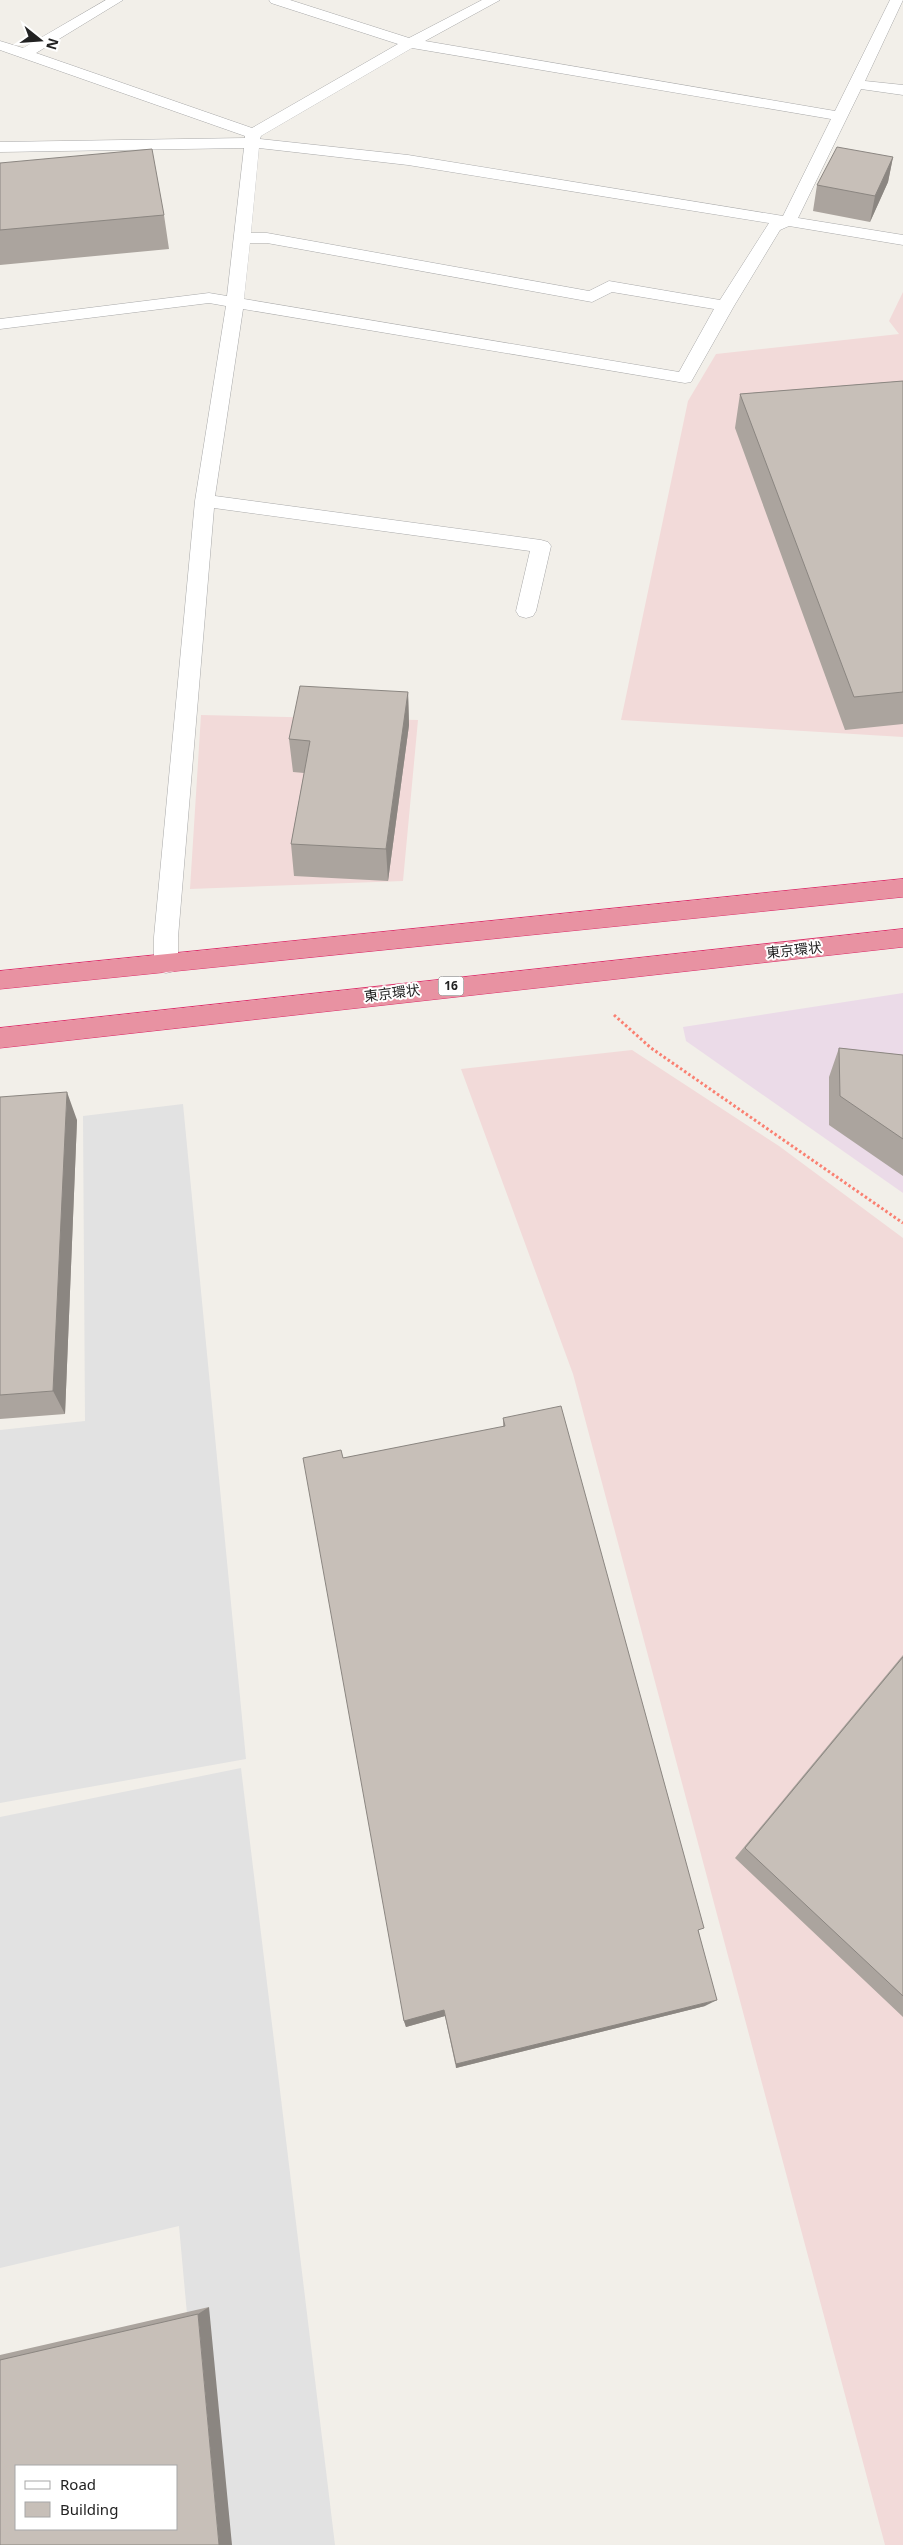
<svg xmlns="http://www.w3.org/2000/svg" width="903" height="2545" viewBox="0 0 903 2545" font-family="'Noto Sans','Noto Sans JP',sans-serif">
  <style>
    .commercial { fill: #f2dad9 }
    .industrial { fill: #ebdbe8 }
    .parking { fill: #e2e2e2 }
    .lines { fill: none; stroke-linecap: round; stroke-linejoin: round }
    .minor-casing { stroke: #a9a9a9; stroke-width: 1 }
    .highway-casing { stroke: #dc2a67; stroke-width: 1 }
    .path { stroke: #fa8072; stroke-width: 3; stroke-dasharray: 2.5 2.5; stroke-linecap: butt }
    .minor { fill: #fff; fill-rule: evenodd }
    .highway { fill: #e892a2; fill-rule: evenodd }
    .wall { fill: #aba49e }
    .shaded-wall { fill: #8b8681 }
    .building { fill: #c7bfb8; stroke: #8b8681; fill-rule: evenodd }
    .labels { text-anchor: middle; stroke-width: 4; stroke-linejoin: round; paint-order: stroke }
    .shield { fill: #fff; stroke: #646464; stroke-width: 1 }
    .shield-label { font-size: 12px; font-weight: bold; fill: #222 }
    .street-label { font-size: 14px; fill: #222; stroke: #fff }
  </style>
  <rect width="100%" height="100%" fill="#f2efe9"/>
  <path class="commercial" d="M903,292V737L621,720L688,401L716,354L899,334L889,321Z
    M201,715L418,720L403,881L190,889Z
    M632,1050L779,1146L903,1238V2545H885L573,1374L461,1069Z"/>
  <path class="industrial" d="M903,993V1193L686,1041L683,1027Z"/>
  <path class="parking" d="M183,1104L246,1759L0,1803V1430L85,1421L83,1116Z
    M241,1768L335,2545H208L179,2226L0,2268V1817Z"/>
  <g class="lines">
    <defs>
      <path id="minor" d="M106,0H123L36,53L252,128L398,44L271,3L269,0H290L409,38L482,0H500L425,41L835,111L890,0H903L865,81L903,85V95L861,89L798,218L903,235V245L789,226L780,230L734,306L691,382L685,383L243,309L215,496L541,540L548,542L551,546L536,611L533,616L526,618L519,616L516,611L530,551L214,508L178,937V964L175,971L166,973L157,971L154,964V937L195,501L226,306L209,303L0,329V319L209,293L227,296L244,148L0,152V142L245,138V136L0,50V41L23,48ZM412,48L831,119L783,216L408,155L260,139L261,136ZM259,148L408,165L769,223L720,300L609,281L589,291L267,233H251ZM250,243H267L592,302L612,292L714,309L679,372L244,299Z"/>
      <path id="highway" d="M903,879V897L0,989V971Z
        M903,929V947L0,1048V1028Z"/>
    </defs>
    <use href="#minor" class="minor-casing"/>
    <use href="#highway" class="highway-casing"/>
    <path class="path" d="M614,1015L651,1048L903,1223"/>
    <use href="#minor" class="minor"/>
    <use href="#highway" class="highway"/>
  </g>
  <path class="wall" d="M893,157L888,182L870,222L813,211L817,185Z
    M0,163L164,215L169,249L0,265Z
    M903,381V724L845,730L735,428L740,394Z
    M408,692L409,725L388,881L294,876L291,844L304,773L293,772L289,739Z
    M839,1048L903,1055V1176L829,1125V1077Z
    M0,1097L77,1120L65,1414L0,1419Z
    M503,1418L699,1932L705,2006L456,2068L445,2016L406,2027L404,2021L343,1458L503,1427Z
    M903,1655V2017L735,1858Z
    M209,2307L0,2545V2355Z"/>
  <path class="shaded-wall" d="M893,157L888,182L870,222L875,196Z
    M408,692L409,725L388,881L386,849Z
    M67,1092L77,1120L65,1414L53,1391Z
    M717,2000L705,2006L456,2068V2064Z
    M444,2010L445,2016L406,2027L404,2021Z
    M209,2307L232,2545H219L198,2314Z"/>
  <path class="building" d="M837,147L893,157L875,196L817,185Z
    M152,149L164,215L0,230V163Z
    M903,381V692L854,697L740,394Z
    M300,686L408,692L386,849L291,844L310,741L289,739Z
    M839,1048L903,1055V1139L840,1096Z
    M67,1092L53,1391L0,1395V1097Z
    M561,1406L704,1928L698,1930L717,2000L456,2064L444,2010L404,2021L303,1458L341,1450L343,1458L505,1426L503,1418Z
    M903,1657V1996L745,1848Z
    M198,2314L219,2545H0V2360ZM16,2466H176V2529H16Z"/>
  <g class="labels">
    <rect class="shield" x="438.5" y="976.5" width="25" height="19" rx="4"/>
    <g class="shield-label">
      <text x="451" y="990">16</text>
    </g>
    <g class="street-label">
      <text transform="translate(794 950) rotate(-6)" y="5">東京環状</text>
      <text transform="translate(392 993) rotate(-7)" y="5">東京環状</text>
    </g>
  </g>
  <rect x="15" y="2465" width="162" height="65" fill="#ffffff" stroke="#a7a7a7"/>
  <rect x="25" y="2481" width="25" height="8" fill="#ffffff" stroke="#a7a7a7"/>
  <text x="60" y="2490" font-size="15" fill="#222222">Road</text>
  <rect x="25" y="2502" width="25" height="15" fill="#c7bfb8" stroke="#a7a7a7"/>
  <text x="60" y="2515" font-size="15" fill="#222222">Building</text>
  <g transform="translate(40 40) rotate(107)" stroke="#ffffff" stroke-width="4" paint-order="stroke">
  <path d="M0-4L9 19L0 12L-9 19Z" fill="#222222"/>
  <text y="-8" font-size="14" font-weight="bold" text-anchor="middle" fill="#222222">N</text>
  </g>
</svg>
